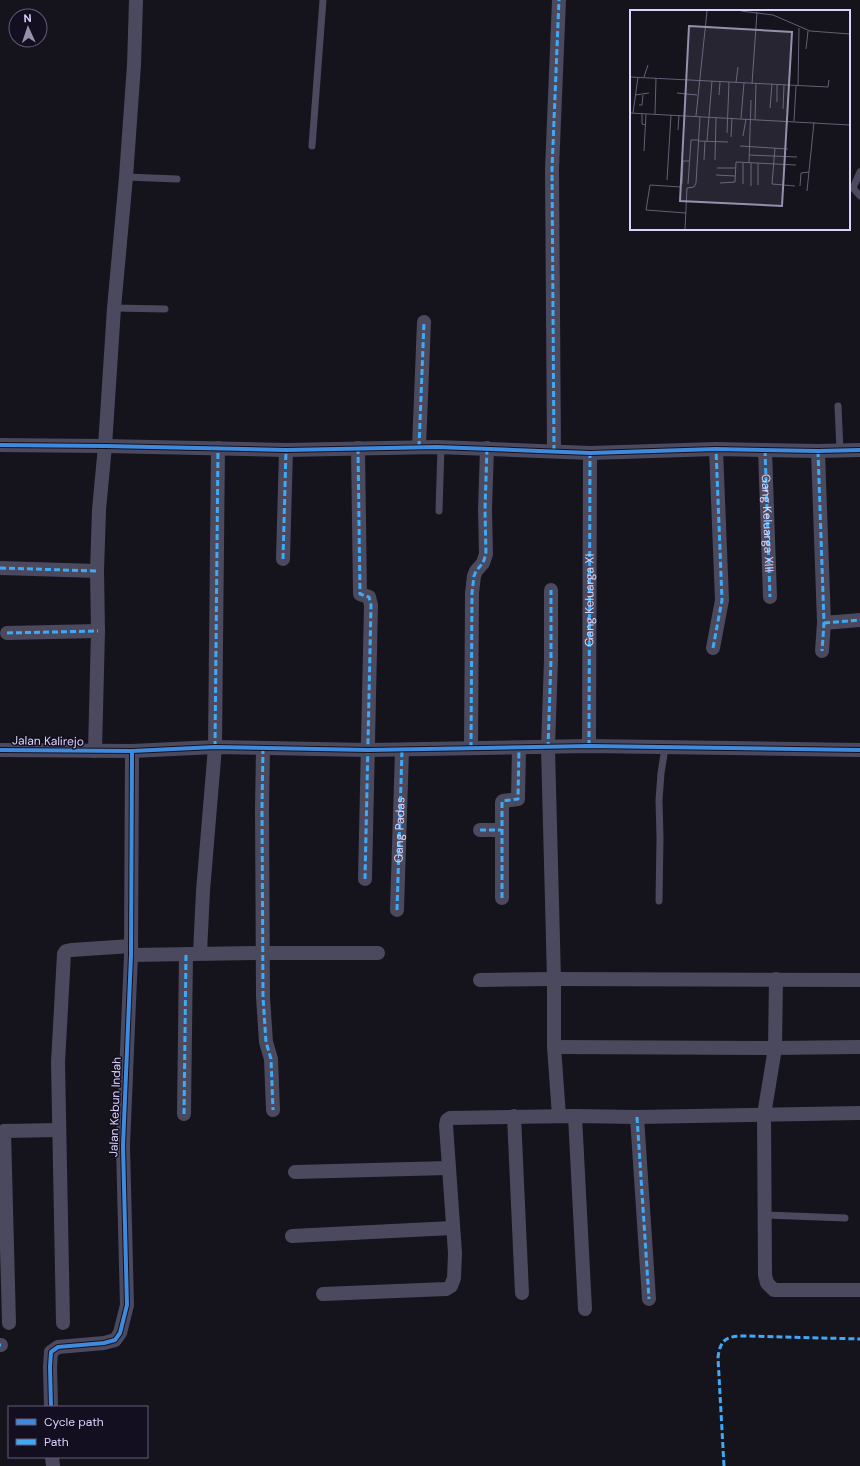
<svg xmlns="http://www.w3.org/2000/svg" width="860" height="1466" viewBox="0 0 860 1466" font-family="'DM Sans',sans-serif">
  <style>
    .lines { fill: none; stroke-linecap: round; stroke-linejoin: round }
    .service { stroke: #4b495d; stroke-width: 7 }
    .minor { stroke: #4b495d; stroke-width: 14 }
    .quiet { stroke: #3fa9f5; stroke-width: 3; stroke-dasharray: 6 3; stroke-linecap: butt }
    .cycleway-casing { stroke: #140f20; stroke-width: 6 }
    .cycleway { stroke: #408adc; stroke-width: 4 }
    .labels { text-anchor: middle; stroke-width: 3; stroke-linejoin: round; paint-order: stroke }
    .street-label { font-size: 12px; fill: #dbd3fb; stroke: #140f20 }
    .inset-road { fill: none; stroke: #646075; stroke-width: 1 }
    .view { fill: #9690ad; fill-opacity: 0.15; stroke: #9690ad; stroke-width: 2 }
    .inset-edge { fill: none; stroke: #dbd3fb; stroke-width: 2 }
  </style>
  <rect width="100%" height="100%" fill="#15131c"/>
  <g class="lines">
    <path class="service" d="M312,146L323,0
      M860,172L853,188L860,196
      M126,177L177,179
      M114,308L165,309
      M838,406L840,450
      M439,511L441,447
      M659,901L660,838L659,800L661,773L665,748
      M766,1215L845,1218"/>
    <g class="minor">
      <path d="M0,445L105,446L286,450L437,447L590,453L716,449L818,451L860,450"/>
      <path d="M419,447L424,322"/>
      <path d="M358,448L360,594L369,597L371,605L365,879"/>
      <path d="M765,450L770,597"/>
      <path d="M554,451L552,169L559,0"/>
      <path d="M818,451L824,623L822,651"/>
      <path d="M283,559L286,450"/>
      <path d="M0,568L97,571"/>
      <path d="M551,590V659L548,748L554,979V1047L559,1116"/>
      <path d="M824,623L860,620"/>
      <path d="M7,633L98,631"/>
      <path d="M713,648L722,600L716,449"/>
      <path d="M589,746L590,453"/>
      <path d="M263,748L262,808L263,997L266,1042L271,1059L273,1110"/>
      <path d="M471,748L472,593L474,576L476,571L483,563L486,554L485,510L487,448"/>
      <path d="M0,750L132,751L215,747L368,750L589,746L860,750"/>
      <path d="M95,751L98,631L97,571L99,510L105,446L114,308L126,177L134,65L136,0"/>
      <path d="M480,830H501"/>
      <path d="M502,898V802L503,801L518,799L519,748"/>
      <path id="s1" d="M397,910L402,750"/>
      <path d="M200,953L203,891L215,747L218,448"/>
      <path d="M131,955L263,953H378"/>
      <path d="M776,979L775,1048L764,1115L765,1275L767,1283L774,1290H860"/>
      <path d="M480,980L554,979L860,980"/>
      <path d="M554,1047L775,1048L860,1047"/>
      <path d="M184,1114L186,954"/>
      <path d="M514,1116L522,1293"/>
      <path d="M575,1116L585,1309"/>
      <path d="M637,1117L649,1299"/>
      <path d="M295,1172L448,1168"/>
      <path d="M292,1236L452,1228"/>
      <path d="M323,1294L446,1289L451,1286L454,1278L455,1253L446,1125L447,1120L450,1118L575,1116L637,1117L860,1113"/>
      <path d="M9,1323L4,1131L59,1130"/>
      <path d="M63,1323L58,1062L64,954L66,951L71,950L131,946"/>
      <path d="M0,1345H1"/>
      <path d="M51,1407L50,1367L51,1352L58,1347L104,1343L115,1340L120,1333L127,1305L123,1146L131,955L132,751"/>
      <path d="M52,1457L53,1466"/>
    </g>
    <g class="quiet">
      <path d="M419,447L424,322"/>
      <path d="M358,448L360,594L369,597L371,605L365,879"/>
      <path id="s2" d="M765,450L770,597"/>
      <path d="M554,451L552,169L559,0"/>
      <path d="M818,451L824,623L822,651"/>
      <path d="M283,559L286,450"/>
      <path d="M0,568L97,571"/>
      <path d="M824,623L860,620"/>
      <path d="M7,633L98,631"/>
      <path d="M713,648L722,600L716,449"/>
      <path id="s3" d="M589,746L590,453"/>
      <path d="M215,747L218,448"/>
      <path d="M263,748L262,808L263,997L266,1042L271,1059L273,1110"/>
      <path d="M471,748L472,593L474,576L476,571L483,563L486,554L485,510L487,448"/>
      <path d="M548,748L551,659V590"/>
      <path d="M480,830H501"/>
      <path d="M502,898V802L503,801L518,799L519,748"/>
      <path d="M397,910L402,750"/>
      <path d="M184,1114L186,954"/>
      <path d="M637,1117L649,1299"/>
      <path d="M0,1345H1"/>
      <path d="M724,1466L718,1358C720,1337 729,1336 747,1336L860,1339"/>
    </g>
    <defs>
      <path id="cycleway" d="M0,445L105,446L286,450L437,447L590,453L716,449L818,451L860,450
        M0,750L132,751L215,747L368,750L589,746L860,750
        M51,1407L50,1367L51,1352L58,1347L104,1343L115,1340L120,1333L127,1305L123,1146L131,955L132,751"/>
    </defs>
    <use href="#cycleway" class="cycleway-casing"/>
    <use href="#cycleway" class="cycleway"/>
  </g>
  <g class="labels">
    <g class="street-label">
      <text dy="4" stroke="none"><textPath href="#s2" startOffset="73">Gang Keluarga XIII</textPath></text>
      <text dy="4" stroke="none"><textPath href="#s3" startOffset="146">Gang Keluarga XI</textPath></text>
      <text transform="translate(48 741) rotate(1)" y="4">Jalan Kalirejo</text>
      <text dy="4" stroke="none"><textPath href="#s1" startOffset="80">Gang Padas</textPath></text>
      <text transform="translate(115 1107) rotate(-88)" y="4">Jalan Kebun Indah</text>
    </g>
  </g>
  <g transform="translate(630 10)">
    <rect width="220" height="220" fill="#15131c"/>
    <path class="inset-road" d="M111,1L143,5L180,21L220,24M176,39L178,21M0,67L198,77L199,70M14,67L18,55M106,72L108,57M122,74L127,2M168,76L169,18M47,83L67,85M5,85L19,83M89,85L90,72M147,92V75M9,95H12L13,85M140,98L142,74M153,99L154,75M0,103L220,115M3,103L8,67M12,103V114L16,115M25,104L26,68M66,106L77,1M111,108L114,73M125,109L126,74M164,111L166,76M48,120L49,105M97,123L99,72M113,126L116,109M101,127L102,108M69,131L98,132M77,131L82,71M110,136L158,139M145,138L142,174L165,176M14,141L16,104M119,145L167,147M74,150L75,131M85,150L86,107M119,153L121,90M128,153V175M87,158H105M86,165L105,166M37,170L41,105M90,173L105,172L106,152L166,155M52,174L53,151H59M58,174L61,130H69M113,174V153M121,176V153M170,176L171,163L179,162M51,177L20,175L16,200L56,203M177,181L184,112M55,219L57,178L64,177L66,173L70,107"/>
    <path class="view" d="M59,16L162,22L152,196L50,191Z"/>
    <rect width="220" height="220" class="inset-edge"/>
  </g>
  <rect x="8" y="1406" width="140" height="52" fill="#140f20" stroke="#645d78"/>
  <rect x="16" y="1419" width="20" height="6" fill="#408adc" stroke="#645d78"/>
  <text x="44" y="1426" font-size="12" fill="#dbd3fb">Cycle path</text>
  <rect x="16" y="1439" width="20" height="6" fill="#3fa9f5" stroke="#645d78"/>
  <text x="44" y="1446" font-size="12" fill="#dbd3fb">Path</text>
  <g transform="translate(28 28) rotate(357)"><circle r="19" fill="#140f20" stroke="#645d78"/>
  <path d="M0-3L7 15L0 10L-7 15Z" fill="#9690ad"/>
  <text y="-6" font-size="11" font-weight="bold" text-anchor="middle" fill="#dbd3fb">N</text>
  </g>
</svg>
